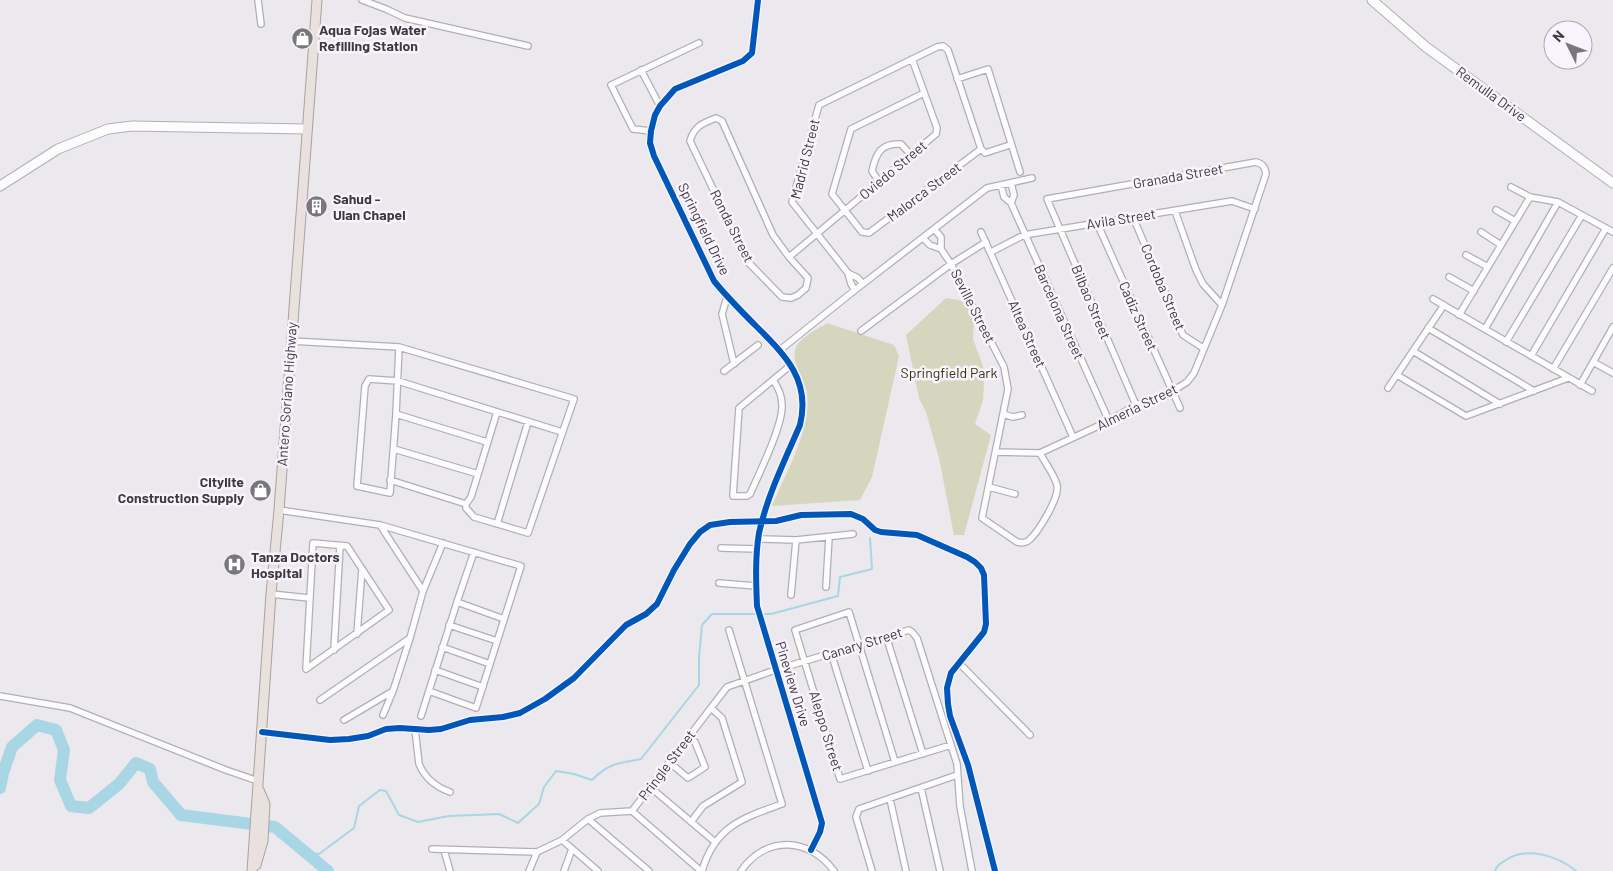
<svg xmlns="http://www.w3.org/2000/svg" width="1613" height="871" viewBox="0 0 1613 871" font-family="Barlow,sans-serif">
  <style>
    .green { fill: #d5d6bd }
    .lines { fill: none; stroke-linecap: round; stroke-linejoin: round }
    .stream { stroke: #a8d6e4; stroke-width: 2 }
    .river { stroke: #a8d6e4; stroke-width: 12 }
    .street-casing { stroke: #b1afb3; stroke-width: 8 }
    .secondary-casing { stroke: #b1afb3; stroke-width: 11 }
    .primary-casing { stroke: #aca19d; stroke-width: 11 }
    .street { stroke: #fcfcfc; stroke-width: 5.5 }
    .secondary { stroke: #fcfcfc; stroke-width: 9 }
    .primary { stroke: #e8e1de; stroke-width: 9 }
    .cycleway-casing { stroke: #f9f3fd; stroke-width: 9 }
    .cycleway { stroke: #0057b8; stroke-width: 6 }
    .labels { text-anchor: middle; stroke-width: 5; stroke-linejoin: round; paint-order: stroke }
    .poi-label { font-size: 14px; font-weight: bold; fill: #3d3a3e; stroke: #f9f3fd; text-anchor: start }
    .street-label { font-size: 14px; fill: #3d3a3e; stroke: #f9f3fd }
    .park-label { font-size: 14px; fill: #33360b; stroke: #f9f3fd }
  </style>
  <rect width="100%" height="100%" fill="#ebe8ee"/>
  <path class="green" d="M946,298L959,300L973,306L974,323L973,339L983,366L984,384L983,400L975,424L991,435L964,535H954L939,458L926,412L919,398L906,335Z
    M827,323L894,345L899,356L872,477L860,500L772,506C785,475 812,428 807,394C806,380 791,364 795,350C799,337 817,330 827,323Z"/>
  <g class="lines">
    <path class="stream" d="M307,852L319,854L354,828L359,806L380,790L386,791L399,815L418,822L449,816L499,814L518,823L539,804L544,787L556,771L574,774L592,780C609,763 619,763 641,759L699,685V658L702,625L712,614H771L838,596L840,577L872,569L870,538
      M1495,871C1497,865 1501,863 1506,860C1527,846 1558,856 1576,871"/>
    <path class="river" d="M0,788L3,773L12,747L37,725L56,730L64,750L60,780L71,806L89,808L119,784L136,763L150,769L153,782L181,815L275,827L328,871"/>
    <defs>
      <path id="street" d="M258,0L261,24
        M362,0L386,9L405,18L528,46
        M758,0L752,53L743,61L675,89L660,106L655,115L651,131L650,143L654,156L714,281C727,297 741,311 756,326C785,355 811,380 800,425C785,460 767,496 759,533C755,557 756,582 757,606L822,823L820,832L811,850
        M641,70L660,106
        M957,79L988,69L1020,172
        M924,93L851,129L832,194L862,232L869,233L981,149L985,153L1010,145
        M716,118L722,121L773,235L789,257L808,278L806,288L798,295L791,298L782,297L748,262L690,141C694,126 703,123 716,118Z
        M651,131L633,129L611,85L699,43
        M879,182L872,171C876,153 881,143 901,144L911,155
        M1001,185L1004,197L1011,203L1014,195L1011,183
        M1511,187L1530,197L1558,202L1613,232
        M1011,203L1109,421
        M1496,210L1515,221
        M1175,211L1196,270L1203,284L1222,305
        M1133,217L1183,335L1203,348
        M1097,223L1180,408
        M934,229L941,237V249L951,264L1004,367L1008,389L982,518L1017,542C1021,543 1025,543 1028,541C1038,533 1060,497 1057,485C1054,474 1045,463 1040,453
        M981,232L1073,437
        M1481,232L1501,245
        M923,238L930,245L941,249
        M991,252L1024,235L1232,201L1255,209
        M1466,255L1488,267
        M789,257L936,134L937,128L912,59
        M848,273L851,284L855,290
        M1449,277L1474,291
        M863,284L858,278L848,273L792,202L819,105L937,47L943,46L948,50L981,149
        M727,297L722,314L734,364
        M1433,299L1592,391
        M1459,315L1530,197
        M1428,328L1534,391
        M1485,329L1558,202
        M861,331L951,264L986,242
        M291,341L399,347L574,399L528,533L474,517L466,508V504L390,480
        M1506,342L1582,215
        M399,347L396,414L390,493L357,486L365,386L369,379L398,381L562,432
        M780,350L855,290L987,188L1032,178
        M1413,351L1500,404
        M1531,356L1606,228
        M1593,362L1613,373
        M1553,369L1613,268
        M724,371L758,345
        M1397,375L1466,416L1568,378
        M773,380C778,387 782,395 782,405C783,425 759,474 750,494L747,496H733L739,408L791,365
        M1580,385L1613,327
        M1388,388L1444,305
        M396,414L487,442
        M1003,414L1013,417L1022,415
        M394,449L478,474
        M996,452L1040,453L1109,421L1136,405L1171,392L1187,382L1194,373L1222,305L1266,174C1265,167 1263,164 1256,162L1047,199L1136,405
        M989,487L1015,494
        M466,504L471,497L497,412
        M279,510L380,525L521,566L476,708L429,691
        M497,524L528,422
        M380,525L423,591
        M759,539L796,540L853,534
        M313,543L347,546L389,610L306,669Z
        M721,548L757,549
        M719,583L756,586
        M826,587L829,537
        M271,594L309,598
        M791,595L796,540
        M457,602L504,619
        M449,625L497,641
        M357,634L362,569
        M886,636L923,754
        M442,647L490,664
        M334,650L340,546
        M831,653L868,771
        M959,663L1030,735
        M435,670L483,687
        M0,696L70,708L226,770L258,781
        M320,700L410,638
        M383,715L393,691L410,638L423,591L443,543
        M421,716L457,602L474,552
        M344,720L393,691
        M415,729L419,764C425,778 436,787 450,792
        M262,732L330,740L349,739L368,736L386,729L400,728L429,730L441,729L470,720L503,717L520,713L545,699L574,678L626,625L646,614L657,604L674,570L690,544L700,532L710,525L730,522L776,521L801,515L851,514L863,519L875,530L881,532L917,535L967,557L975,562L981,568L984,575L986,624L984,632L951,673L947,688L948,704L950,716L968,765L995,871
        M669,762L688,778L705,767L695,742L688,737
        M895,762L849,612L795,630L840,779L951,745
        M650,787L715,842
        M921,788L940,871
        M890,799L906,871
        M632,811L701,871
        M588,819L649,871
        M691,822L703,806L742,782L722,718L711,708
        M562,840L598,871
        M432,849L537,852L562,840L588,819L600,813L632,811L727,687L775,670L909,630L912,632L917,638L957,764L960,806L972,871
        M444,850L450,871
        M529,871L537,852
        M564,871L572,849
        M702,871C715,826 743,818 782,804L729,630
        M741,871C766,835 809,837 834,871
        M872,871L856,817L859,809L957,775"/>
      <path id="secondary" d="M1372,0L1426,47L1613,183
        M0,186L58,149L108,129L132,126L306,129"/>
      <path id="primary" d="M256,865L263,841L265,804L259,790
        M252,871L271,594L279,510L317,0"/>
    </defs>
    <use href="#street" class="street-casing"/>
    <use href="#secondary" class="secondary-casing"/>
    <use href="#primary" class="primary-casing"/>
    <use href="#street" class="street"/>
    <use href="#secondary" class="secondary"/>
    <use href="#primary" class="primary"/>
    <defs>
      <path id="cycleway" d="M758,0L752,53L743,61L675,89L660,106L655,115L651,131L650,143L654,156L714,281C727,297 741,311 756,326C785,355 811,380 800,425C785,460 767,496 759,533C755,557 756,582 757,606L822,823L820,832L811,850
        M262,732L330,740L349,739L368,736L386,729L400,728L429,730L441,729L470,720L503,717L520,713L545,699L574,678L626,625L646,614L657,604L674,570L690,544L700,532L710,525L730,522L776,521L801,515L851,514L863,519L875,530L881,532L917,535L967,557L975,562L981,568L984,575L986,624L984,632L951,673L947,688L948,704L950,716L968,765L995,871"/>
    </defs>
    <use href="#cycleway" class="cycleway-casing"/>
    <use href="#cycleway" class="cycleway"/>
  </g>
  <defs>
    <symbol id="shop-disc" viewBox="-11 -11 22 22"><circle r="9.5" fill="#7a777c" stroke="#f9f3fd"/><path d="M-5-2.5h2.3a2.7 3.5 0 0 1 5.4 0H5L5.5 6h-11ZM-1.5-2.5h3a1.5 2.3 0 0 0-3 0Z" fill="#fff"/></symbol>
    <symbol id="building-disc" viewBox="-11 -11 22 22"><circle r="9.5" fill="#7a777c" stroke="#f9f3fd"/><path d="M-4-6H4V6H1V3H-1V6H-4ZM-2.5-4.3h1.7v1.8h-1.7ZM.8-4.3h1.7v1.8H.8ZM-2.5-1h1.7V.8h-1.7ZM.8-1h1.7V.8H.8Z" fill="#fff"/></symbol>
    <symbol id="hospital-disc" viewBox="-11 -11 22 22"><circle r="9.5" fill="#7a777c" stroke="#f9f3fd"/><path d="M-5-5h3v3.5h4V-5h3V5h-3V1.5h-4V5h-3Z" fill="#fff"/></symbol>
  </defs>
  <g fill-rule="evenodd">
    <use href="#shop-disc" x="290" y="26" width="25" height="25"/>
    <use href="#building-disc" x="304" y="194" width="25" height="25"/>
    <use href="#shop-disc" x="248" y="478" width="25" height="25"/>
    <use href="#hospital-disc" x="222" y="552" width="25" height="25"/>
  </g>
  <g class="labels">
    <g class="poi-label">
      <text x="319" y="35">Aqua Fojas Water<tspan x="319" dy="16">Refilling Station</tspan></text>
      <text x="333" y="204">Sahud -<tspan x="333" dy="16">Ulan Chapel</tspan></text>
      <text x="244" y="487" text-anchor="end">Citylite<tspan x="244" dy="16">Construction Supply</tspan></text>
      <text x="251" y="562">Tanza Doctors<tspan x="251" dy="16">Hospital</tspan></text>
    </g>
    <g class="street-label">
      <text transform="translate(1491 94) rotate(36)" y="5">Remulla Drive</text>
      <text transform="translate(805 159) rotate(-76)" y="5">Madrid Street</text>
      <text transform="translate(893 170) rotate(-40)" y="5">Oviedo Street</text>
      <text transform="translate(1178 176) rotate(-10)" y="5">Granada Street</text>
      <text transform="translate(924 192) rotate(-37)" y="5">Malorca Street</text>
      <text transform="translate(1121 219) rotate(-9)" y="5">Avila Street</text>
      <text transform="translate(732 226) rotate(63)" y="5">Ronda Street</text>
      <text transform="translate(704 229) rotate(64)" y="5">Springfield Drive</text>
      <text transform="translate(1163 287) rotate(67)" y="5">Cordoba Street</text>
      <text transform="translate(1091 302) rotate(67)" y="5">Bilbao Street</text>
      <text transform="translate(973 306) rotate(63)" y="5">Seville Street</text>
      <text transform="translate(1059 312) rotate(66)" y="5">Barcelona Street</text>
      <text transform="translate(1138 316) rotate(66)" y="5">Cadiz Street</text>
      <text transform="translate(1027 334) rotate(66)" y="5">Altea Street</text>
      <text transform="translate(287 394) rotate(-86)" y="5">Antero Soriano Highway</text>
      <text transform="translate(1137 407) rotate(-26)" y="5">Almeria Street</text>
      <text transform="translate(862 644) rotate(-17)" y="5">Canary Street</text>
      <text transform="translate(793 684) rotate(73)" y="5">Pineview Drive</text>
      <text transform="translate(826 731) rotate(73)" y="5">Aleppo Street</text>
      <text transform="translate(667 765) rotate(-53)" y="5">Pringle Street</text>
    </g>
    <g class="park-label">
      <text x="949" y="378">Springfield Park</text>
    </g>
  </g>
  <g transform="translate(1568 45) rotate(312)"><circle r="24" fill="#f9f3fd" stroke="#aea9b1"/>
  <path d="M0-4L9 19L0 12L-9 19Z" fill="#7a777c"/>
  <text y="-8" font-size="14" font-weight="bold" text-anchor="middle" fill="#3d3a3e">N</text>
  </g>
</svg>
